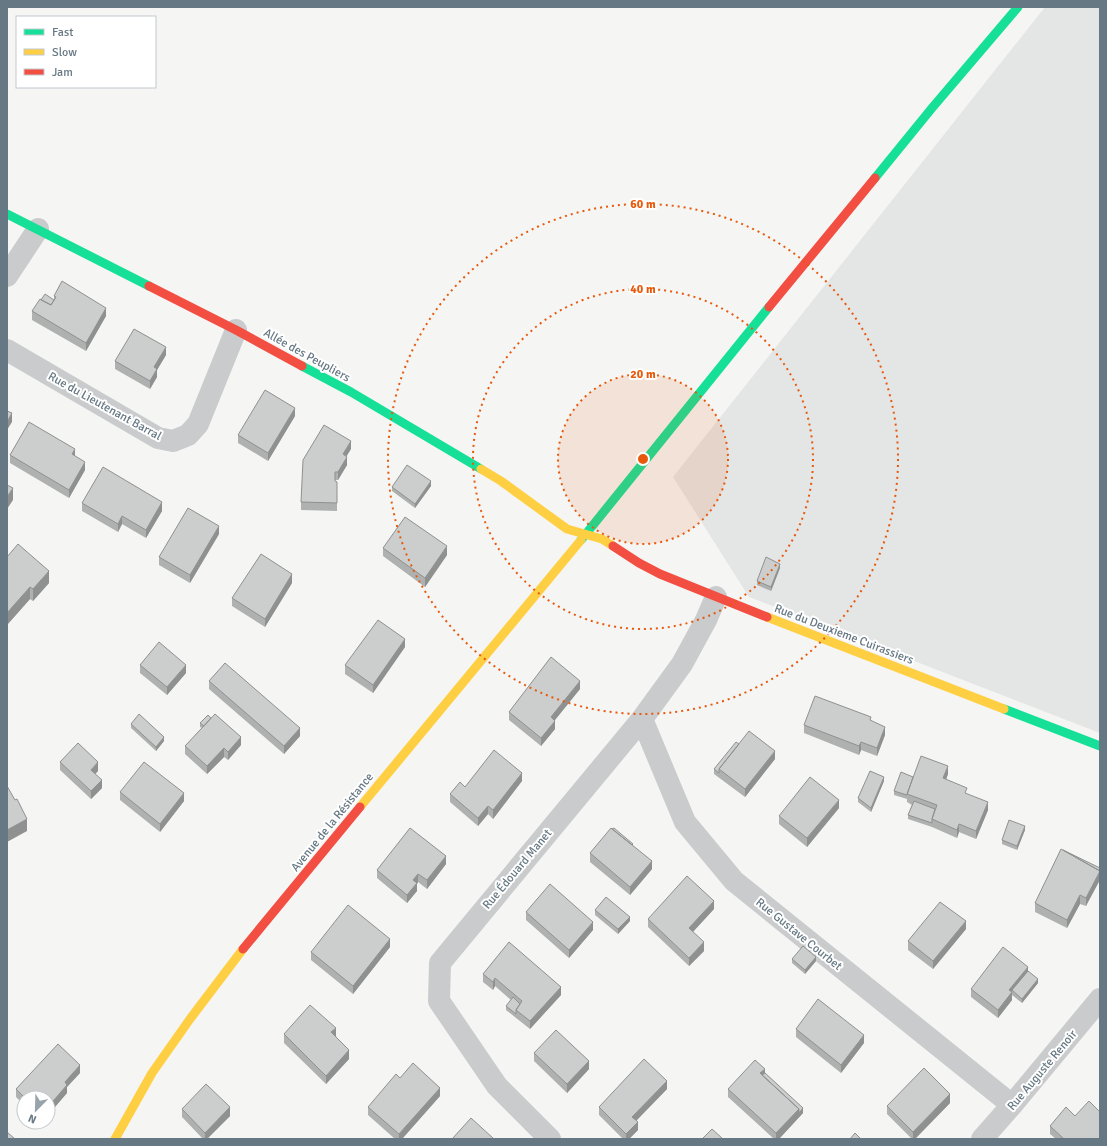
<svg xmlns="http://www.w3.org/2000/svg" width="1107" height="1146" viewBox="0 0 1107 1146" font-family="Signika,sans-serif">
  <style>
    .built { fill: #e4e5e5 }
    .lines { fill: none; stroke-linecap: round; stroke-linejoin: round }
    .street { stroke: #cacbcc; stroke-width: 22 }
    .fast { stroke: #16e098; stroke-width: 9 }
    .slow { stroke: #ffcf43; stroke-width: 9 }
    .jam { stroke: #f24e42; stroke-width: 9 }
    .wall { fill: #afb1b1 }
    .shaded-wall { fill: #8f9090 }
    .building { fill: #cccece; stroke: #8f9090 }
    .ring { fill: none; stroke: #e8590c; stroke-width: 2; stroke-dasharray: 2 4 }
    .labels { text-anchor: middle; stroke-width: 4; stroke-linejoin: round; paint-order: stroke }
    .street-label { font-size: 12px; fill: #667883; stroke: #fff }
    .centre { fill: #e8590c; stroke: #fff; stroke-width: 2 }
    .ring-label { font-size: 12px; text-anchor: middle; font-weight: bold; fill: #e8590c; stroke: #fff; stroke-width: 4; stroke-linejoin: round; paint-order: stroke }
  </style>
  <rect width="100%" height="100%" fill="#f5f5f4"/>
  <path class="built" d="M1045,7H1100V733L749,597L673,477Z"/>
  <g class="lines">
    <path class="street" d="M7,276L38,229
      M7,350L158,438L173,441L188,435L198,424L236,330
      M642,719L685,822L734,881L1012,1105
      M550,1139L497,1086L439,1001L440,963L642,719L682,664L706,620L716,597
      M982,1139L1012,1105L1100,999"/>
    <path class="fast" d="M875,178L932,108L1018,7
      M7,214L149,286
      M302,366L351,392L481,469
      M581,540L769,307
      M1004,709L1100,746"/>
    <path class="slow" d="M481,469L501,481L567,529L602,539L613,546
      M767,617L1004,709
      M360,807L581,540
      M115,1139L152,1073L190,1019L243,949"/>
    <path class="jam" d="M149,286L236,330L302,366
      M769,307L875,178
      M613,546L639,563L660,574L767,617
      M243,949L360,807"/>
  </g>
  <path class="wall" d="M54,296L106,316L86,351L32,320V311L41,300H54Z
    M166,355L157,370V377L150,389L115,369V361Z
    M295,416L268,461L238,443V435Z
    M351,449L346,456L347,465L338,480H335V481L337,482V511L301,510V502Z
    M10,455L85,470L69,498L10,463Z
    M431,486L415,508L392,491V487Z
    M82,503L162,511L146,538L122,524L118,532L82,511Z
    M219,534L190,583L159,565V557Z
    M383,548L447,555L425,587L383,556Z
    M7,557L49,583L33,601L30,599L7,625Z
    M780,568L771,591L757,585V581Z
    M292,583L265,627L232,606V598Z
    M405,647L373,693L345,674V665Z
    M140,665L186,673L167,695L140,673Z
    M209,681L300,736L284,754L209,689Z
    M580,689L554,721L555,729L541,746L509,720V712Z
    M871,721L885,735L877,756L861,750L859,755L804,733V725Z
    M200,723L241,745L228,760L224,757L207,774L185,754V746L202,728L200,727Z
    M131,724L164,741L156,751L131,728Z
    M739,744L775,759L745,797L714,774V769Z
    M60,762L98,771L95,774L102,788L91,799L60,770Z
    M948,774L946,780L967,794L988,810L976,839L959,832L957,838L932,827L908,819V815L912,805L907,802V799L894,795V791L913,777Z
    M522,781L493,819L488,814L478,826L450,802V794L465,787Z
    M884,781L871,812L858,802V798Z
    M120,792L184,801L160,832L120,800Z
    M839,808L807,847L779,824V816Z
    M1025,830L1017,850L1002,844V840Z
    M633,846L652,869L630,895L590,862V853Z
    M446,864L427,889L418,882L417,884V891L407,903L377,878V870Z
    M1100,868L1086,906L1080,904L1067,928L1035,912V903Z
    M714,909L693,932L704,951L689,966L648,927V919Z
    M595,910L630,921L618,934L595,915Z
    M526,912L593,930L569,958L526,920Z
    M966,929L933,969L908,950V941Z
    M390,947L353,994L311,960V952Z
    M792,959L816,961L805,974L792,963Z
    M1028,971L1038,983L1022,1003L1012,995V1000L998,1018L971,997V989Z
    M483,974L561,995L530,1029L506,1010V1006L511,1000L495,986L493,990L483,982Z
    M796,1029L864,1043L841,1073L796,1037Z
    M284,1034L336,1036L349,1059L326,1084L284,1043Z
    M534,1053L589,1069L567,1093L534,1061Z
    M80,1073L67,1087V1093L48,1115V1098H24V1105L16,1097V1089Z
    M765,1073L803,1113L779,1139H774L728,1097V1089Z
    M400,1078L440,1096L402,1139H395L368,1115V1107Z
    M667,1089L636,1121L638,1130L629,1139H623L599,1115V1107Z
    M950,1103L915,1139H912L887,1114V1106Z
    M182,1109L230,1116L207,1139H203L182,1117Z
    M1075,1116L1100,1139H1056L1050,1134V1126Z"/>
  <path class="shaded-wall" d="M106,308V316L86,351V343Z
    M166,347V355L157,370V377L150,389V381L154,367Z
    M295,408V416L268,461V453Z
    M12,413V422L7,430V422Z
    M351,441V449L343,462V454Z
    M75,449V458L72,454Z
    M347,457V465L338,480V472Z
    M85,462V470L69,498V490Z
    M431,481V486L415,508V504Z
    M13,488V500L7,509V497Z
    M162,502V511L146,538V530Z
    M122,516V524L118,532V524Z
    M219,526V534L190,583V575Z
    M447,546V555L425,587V578Z
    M780,564V568L771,591V587Z
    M49,571V583L33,601V589Z
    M292,574V583L265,627V619Z
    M30,587V599L7,625V613Z
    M405,639V647L373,693V685Z
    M186,665V673L167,695V687Z
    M580,681V689L551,725V717Z
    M555,721V729L541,746V738Z
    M885,727V735L877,756V748Z
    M300,728V736L284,754V746Z
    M164,737V741L156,751V747Z
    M241,737V745L228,760V752Z
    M861,742V750L859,755V746Z
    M224,748V757L207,774V766Z
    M775,751V759L745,797V789Z
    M98,762V771L91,778V770Z
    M948,766V774L943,787V778Z
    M522,773V781L493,819V810Z
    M884,777V781L871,812V808Z
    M102,780V788L91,799V791Z
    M184,793V801L160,832V824Z
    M839,800V808L807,847V838Z
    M988,802V810L976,839V831Z
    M488,806V814L478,826V818Z
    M27,819V831L7,842V830Z
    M959,824V832L957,838V830Z
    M1025,826V830L1017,850V846Z
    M446,856V864L427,889V880Z
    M652,861V869L630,895V887Z
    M1100,871V880L1086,906V898Z
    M418,874V882L417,884V891L407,903V895L413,880Z
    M1080,895V904L1067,928V920Z
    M714,901V909L689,936V928Z
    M630,917V921L618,934V929Z
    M966,921V929L933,969V961Z
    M593,922V930L569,958V950Z
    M390,939V947L353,994V986Z
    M704,942V951L689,966V958Z
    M816,957V961L805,974V970Z
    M1028,967V975L1012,990V1000L998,1018V1010L1009,990Z
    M495,978V986L493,990V982Z
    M1038,979V983L1022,1003V999Z
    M561,987V995L530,1029V1021Z
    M336,1028V1036L331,1040V1032Z
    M864,1035V1043L841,1073V1065Z
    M349,1050V1059L326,1084V1076Z
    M589,1061V1069L567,1093V1084Z
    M80,1065V1073L67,1087V1093L48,1115V1107L65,1082Z
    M765,1069V1077L760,1073Z
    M667,1081V1089L632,1125V1117Z
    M440,1088V1096L402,1139H399V1134Z
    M950,1094V1103L915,1139H913V1132Z
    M230,1107V1116L207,1139H205V1133Z
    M803,1108V1113L779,1139H776V1133L799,1109Z
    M638,1122V1130L629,1139H626V1134Z"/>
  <path class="building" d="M62,281L106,308L86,343L32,311L40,299L51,305L56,297L54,296Z
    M45,294L54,300L51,305L41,300Z
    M134,329L166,347L154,367L157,369L150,381L115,361Z
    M265,390L295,408L268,453L238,435Z
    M7,411L12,413L7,422Z
    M29,422L75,449L72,454L85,462L69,490L10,455Z
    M324,425L351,441L343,454L347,457L338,472H335V481L337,482V503L301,502L303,460Z
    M407,465L431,481L415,504L392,487Z
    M103,467L162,502L146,530L122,516L118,524L82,503Z
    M7,485L13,488L7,497Z
    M188,508L219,526L190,575L159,557Z
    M405,517L447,546L425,578L383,548Z
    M18,544L49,571L33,589L30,587L7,613V557Z
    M261,554L292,574L265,619L232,598Z
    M766,557L780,564L771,587L757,581Z
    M378,620L405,639L373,685L345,665Z
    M159,642L186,665L167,687L140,665Z
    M551,657L580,681L551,717L555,721L541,738L509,712Z
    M225,663L300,728L284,746L209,681Z
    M815,696L871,717L870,720L885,727L877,748L861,742L859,746L804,725Z
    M139,714L164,737L156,747L131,724Z
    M215,714L241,737L228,752L224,748L207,766L185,746Z
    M208,715L211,718L204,726L200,723Z
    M749,731L775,751L745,789L719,769Z
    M736,742L739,744L719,769V773L714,769Z
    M78,743L98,762L91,770L102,780L91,791L60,762Z
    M494,750L522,773L493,810L488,806L478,818L450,794L460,782L465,787Z
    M921,756L948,766L943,778L967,788L965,793L988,802L976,831L959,824L957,830L932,819L937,805L907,794Z
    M144,762L184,793L160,824L120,792Z
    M870,771L884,777L871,808L858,798Z
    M901,772L913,777L907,795L894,791Z
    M810,777L839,800L807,838L779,816Z
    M7,786L15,800L17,799L27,819L7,830Z
    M914,801L935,809L932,819V823L908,815Z
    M1009,820L1025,826L1017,846L1002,840Z
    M410,828L446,856L427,880L418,874L413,880L417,883L407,895L377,870Z
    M611,828L652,861L630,887L590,853Z
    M614,828L633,844L632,845L612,829Z
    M1061,849L1100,871L1086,898L1080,895L1067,920L1035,903Z
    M1063,850L1100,868V871Z
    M687,876L714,901L689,928L704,942L689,958L648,919Z
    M550,884L593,922L569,950L526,912Z
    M606,897L630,917L618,929L595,910Z
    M940,902L966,921L933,961L908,941Z
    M348,905L390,939L353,986L311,952Z
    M509,942L561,987L530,1021L516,1010L522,1001L495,978L493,982L483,974Z
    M803,946L816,957L805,970L792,959Z
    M1003,947L1028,967L1009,990L1012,992L998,1010L971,989Z
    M1028,971L1038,979L1022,999L1012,990Z
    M513,997L520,1004L516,1010V1014L506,1006Z
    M818,999L864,1035L841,1065L796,1029Z
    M310,1005L336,1028L331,1032L349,1050L326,1076L284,1034Z
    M556,1030L589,1061L567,1084L534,1053Z
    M58,1044L80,1065L65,1082L67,1085L48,1107V1098H25L16,1089Z
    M644,1059L667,1081L632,1117L638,1122L626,1134L599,1107Z
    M755,1060L765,1069L760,1073L799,1109L776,1133L728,1089Z
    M413,1063L440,1088L399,1134L368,1107L396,1074L400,1078Z
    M924,1068L950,1094L913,1132L887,1106Z
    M765,1073L803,1108L799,1113V1109L762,1075Z
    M206,1084L230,1107L205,1133L182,1109Z
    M1089,1101L1100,1112V1139H1064L1050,1126L1066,1107L1075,1116Z
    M471,1118L494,1139H452Z
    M712,1129L723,1139H702Z
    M7,1132L15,1139H7Z
    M855,1133L861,1139H850Z"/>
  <circle cx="643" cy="459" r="85" fill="#e8590c" fill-opacity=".12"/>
  <g class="ring">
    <circle cx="643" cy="459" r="85"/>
    <circle cx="643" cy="459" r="170"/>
    <circle cx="643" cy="459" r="255"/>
  </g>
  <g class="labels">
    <g class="street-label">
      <text transform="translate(307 355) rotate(29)" y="4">Allée des Peupliers</text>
      <text transform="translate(105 406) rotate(29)" y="4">Rue du Lieutenant Barral</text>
      <text transform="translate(844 634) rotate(21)" y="4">Rue du Deuxieme Cuirassiers</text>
      <text transform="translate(332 822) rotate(-51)" y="4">Avenue de la Résistance</text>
      <text transform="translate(517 869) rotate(-50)" y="4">Rue Édouard Manet</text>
      <text transform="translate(799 934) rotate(39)" y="4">Rue Gustave Courbet</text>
      <text transform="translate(1042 1070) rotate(-50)" y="4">Rue Auguste Renoir</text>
    </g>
  </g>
  <circle cx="643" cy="459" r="6" class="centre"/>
  <g class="ring-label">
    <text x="643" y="208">60 m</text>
    <text x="643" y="293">40 m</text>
    <text x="643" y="378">20 m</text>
  </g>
  <rect width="1107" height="1146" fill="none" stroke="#667883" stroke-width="16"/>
  <rect x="16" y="16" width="140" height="72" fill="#ffffff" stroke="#c2c9cd"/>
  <rect x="24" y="29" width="20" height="6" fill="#16e098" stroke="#c2c9cd"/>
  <text x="52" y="36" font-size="12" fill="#667883">Fast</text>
  <rect x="24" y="49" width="20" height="6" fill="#ffcf43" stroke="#c2c9cd"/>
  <text x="52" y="56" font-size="12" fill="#667883">Slow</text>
  <rect x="24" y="69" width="20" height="6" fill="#f24e42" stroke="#c2c9cd"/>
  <text x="52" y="76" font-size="12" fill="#667883">Jam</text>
  <g transform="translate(36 1110) rotate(203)"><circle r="19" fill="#ffffff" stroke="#c2c9cd"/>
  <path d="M0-3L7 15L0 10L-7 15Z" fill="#98a4ab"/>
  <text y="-6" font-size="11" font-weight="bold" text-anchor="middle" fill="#667883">N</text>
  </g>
</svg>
